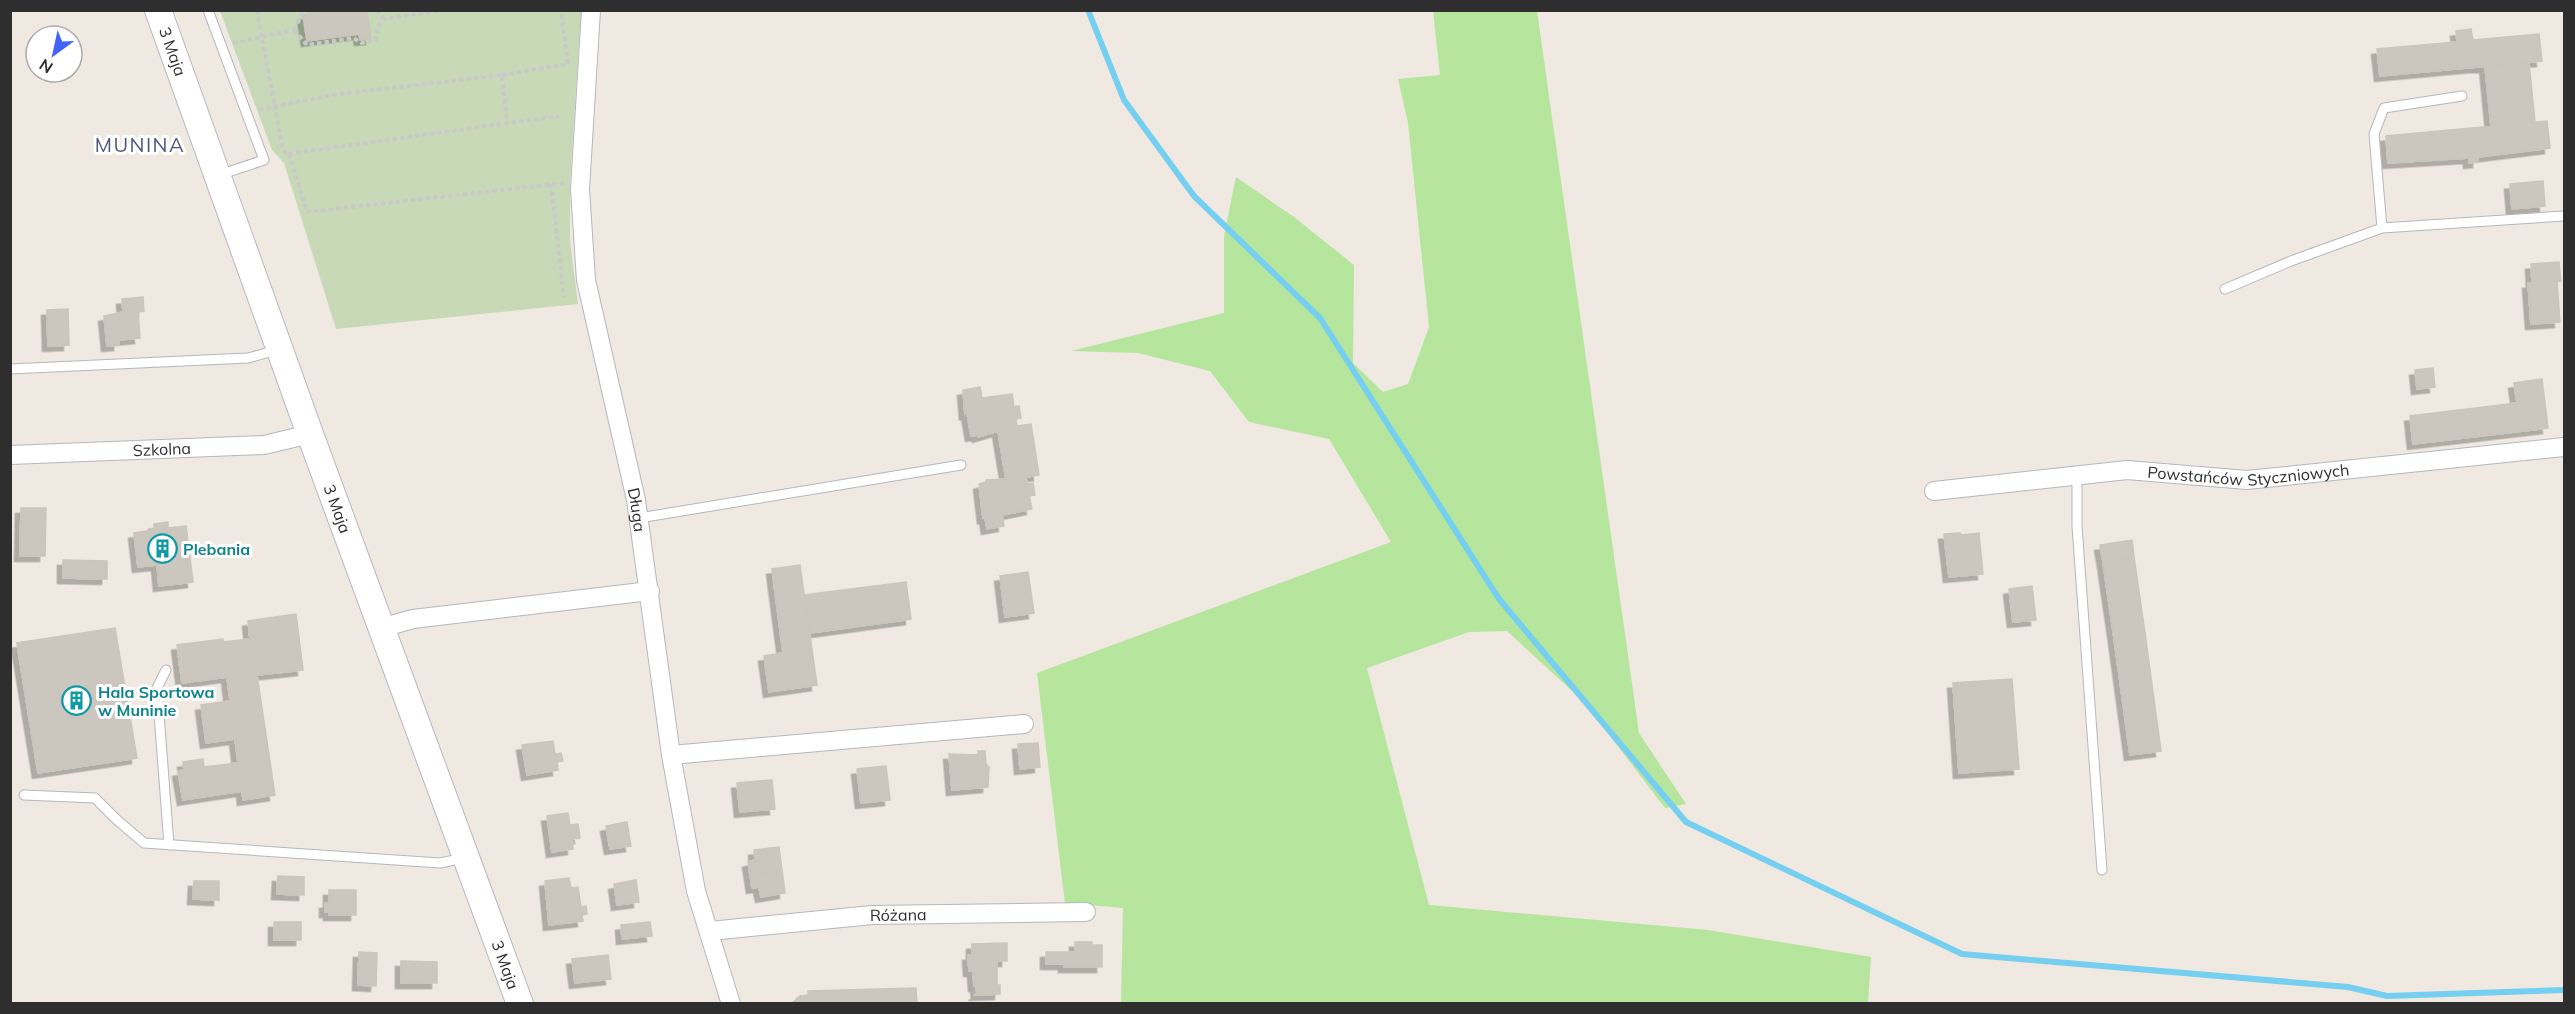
<svg xmlns="http://www.w3.org/2000/svg" width="2575" height="1014" viewBox="0 0 2575 1014" font-family="Mulish,sans-serif">
  <style>
    .green { fill: #b6e59e }
    .cemetery { fill: #c8d9b8 }
    .lines { fill: none; stroke-linecap: round; stroke-linejoin: round }
    .stream { stroke: #75cff0; stroke-width: 6 }
    .building { fill: #cbc7bf; stroke: #cbc5ba; stroke-width: 1.5; filter: url(#shadow) }
    .lane-casing { stroke: #b4b7c1; stroke-width: 11 }
    .street-casing { stroke: #b4b7c1; stroke-width: 20 }
    .secondary-casing { stroke: #b4b7c1; stroke-width: 28 }
    .path { stroke: #c9c9c9; stroke-width: 4; stroke-dasharray: 4.5 3; stroke-linecap: butt }
    .lane { stroke: #fff; stroke-width: 9 }
    .street { stroke: #fff; stroke-width: 18 }
    .secondary { stroke: #fff; stroke-width: 26 }
    .labels { text-anchor: middle; stroke-width: 6; stroke-linejoin: round; paint-order: stroke }
    .street-label { font-size: 16px; fill: #2e2e2e; stroke: #fff }
    .culture-label { font-size: 16px; font-weight: bold; fill: #0d838f; stroke: #fff; text-anchor: start }
    .quarter-label { font-size: 20px; letter-spacing: 1.5px; fill: #4d5680; stroke: #fff }
  </style>
  <defs>
    <filter id="shadow"><feDropShadow dx="-5.5" dy="5.5" stdDeviation="0" flood-color="#0004"/></filter>
  </defs>
  <rect width="100%" height="100%" fill="#efe9e1"/>
  <path class="green" d="M1433,11H1537L1639,733L1686,804L1665,808L1584,702L1507,631L1469,632L1367,668L1429,905L1708,930L1871,957L1868,1003H1121L1123,908L1065,903L1037,673L1391,542L1329,439L1249,422L1210,371L1138,353L1071,351L1224,313V236L1236,177L1294,217L1354,265L1353,363L1383,392L1408,384L1429,327L1408,123L1398,79L1440,75Z"/>
  <path class="cemetery" d="M220,11H581L570,183V241L578,304L336,329L284,163L272,150Z"/>
  <g class="lines">
    <path class="stream" d="M1088,10L1124,100L1194,196L1320,318L1499,599L1686,822L1962,954L2348,987L2387,996L2564,990"/>
  </g>
  <path class="building" d="M333,10H367L371,39L360,40L359,34L307,41L303,15Z
    M2471,29L2473,40L2539,34L2542,61L2380,76L2377,49L2457,42L2456,31Z
    M2529,63L2535,122L2491,126L2485,66Z
    M2547,121L2550,148L2478,157V162L2469,163V158L2388,163L2386,136Z
    M2543,181L2545,206L2512,209L2510,184Z
    M2559,262L2561,281L2557,282L2560,322L2531,324L2528,283H2532L2531,264Z
    M143,297L144,311L138,312L140,338L119,340V345L107,346L104,316L123,312L122,299Z
    M68,309L69,345L48,346L47,310Z
    M2433,368L2435,387L2417,389L2415,370Z
    M2542,379L2548,428L2413,444L2410,416L2517,403L2514,383Z
    M980,387L982,398L1012,394L1014,407L1019,406L1021,418L1016,419L1017,426L1031,424L1035,449L1002,455L998,431L978,437V435L971,436L967,413L965,414L963,390Z
    M1035,449L1039,475L1026,477L1027,484L1033,483L1035,495L1029,496L1032,509L1002,515L1004,526L987,529L985,517L983,518L979,484L986,482V480L1006,479L1002,455Z
    M21,508H46L45,556H20Z
    M168,522V528L186,526L193,582L159,586L157,565L138,567L134,533L154,530V524Z
    M1960,533L1962,535L1979,533L1983,574L1949,577L1944,534Z
    M2132,540L2134,557L2103,562L2100,545Z
    M2134,557L2145,633L2114,638L2103,562Z
    M63,560L107,561V579L63,578Z
    M800,565L817,685L769,692L764,656L783,653L772,569Z
    M1028,572L1034,613L1005,617L1000,576Z
    M906,582L911,619L810,633L804,595Z
    M2032,586L2036,620L2013,622L2009,589Z
    M296,614L303,670L257,675L275,795L243,800L242,791L183,800L178,771L184,770L183,762L203,759L204,767L238,763L235,739L206,743L201,705L230,701L227,677L182,683L177,645L223,639V642L250,639L248,621Z
    M115,628L137,758L38,773L17,643Z
    M2145,633L2161,751L2130,755L2114,638Z
    M2012,679L2019,769L1959,773L1953,683Z
    M553,741L555,754L561,753L563,761L557,762L558,770L527,775L522,745Z
    M1038,743L1040,767L1020,769L1018,744Z
    M978,751H985L986,764L989,767L988,787L952,790L949,754L978,755Z
    M886,766L890,800L861,803L857,769Z
    M772,780L775,809L740,812L737,783Z
    M568,813L570,825L578,824L580,838L572,839L573,849L552,852L547,816Z
    M627,822L631,846L610,849L606,826Z
    M779,847L782,870L750,875L748,862L755,860L754,850Z
    M782,870L785,893L761,897L759,887L752,888L750,875Z
    M278,876L304,877V895L277,894Z
    M569,878L571,888L578,887L581,907L586,906L587,914L582,915L583,921L549,925L545,881Z
    M636,880L639,902L617,905L614,884Z
    M194,881H219V900L193,899Z
    M329,890H356V915H329V912H325V903H329Z
    M274,922H301V940H274Z
    M650,922L652,936L622,939L621,925Z
    M1075,942H1092V945H1102V967H1064V964H1046V952H1075Z
    M1007,943V961H997V985H1000V994L974,995L977,994L976,986H974L973,971H969L968,955H972V944Z
    M359,952L377,953L376,986L358,985Z
    M608,955L611,979L575,983L572,959Z
    M401,961L437,962V983H401Z
    M916,988L917,1004H796V999L800,996L808,995V991Z"/>
  <g class="lines">
    <defs>
      <path id="lane" d="M208,10L264,160L219,175
        M2462,96L2384,108L2374,134L2382,228L2564,216
        M2225,289L2291,261L2382,228
        M10,369L248,358L277,350
        M2077,475V526L2102,870
        M639,518L961,465
        M166,670L157,688L169,845
        M24,795L95,798L116,819L144,843L440,863L464,858"/>
      <g id="street">
        <path id="s1" d="M591,10L580,189L586,280L636,500L671,755L696,891L731,1004"/>
        <path id="s2" d="M10,455L264,445L310,434"/>
        <path id="s3" d="M1934,491L2127,470L2247,480L2564,447"/>
        <path d="M381,628L413,619L650,591"/>
        <path d="M671,755L1024,724"/>
        <path id="s4" d="M710,931L872,915L1086,912"/>
      </g>
      <g id="secondary">
        <path id="s5" d="M158,10L310,434L520,1004"/>
      </g>
    </defs>
    <use href="#lane" class="lane-casing"/>
    <use href="#street" class="street-casing"/>
    <use href="#secondary" class="secondary-casing"/>
    <path class="path" d="M257,10L282,146L286,154L559,116
      M377,10L384,19
      M294,30L307,45L353,38L362,43L376,40L377,27L384,19L444,10
      M294,30L302,14L323,10
      M233,43L294,30
      M502,75L568,64L561,10
      M259,110L331,95L502,75L507,123
      M289,154L307,212L564,183
      M551,184L564,297"/>
    <use href="#lane" class="lane"/>
    <use href="#street" class="street"/>
    <use href="#secondary" class="secondary"/>
  </g>
  <defs>
    <symbol id="building-ring" viewBox="-11 -11 22 22"><circle r="9.5" fill="#fff" stroke="#0f9aa8" stroke-width="1.5"/><path d="M-4-6H4V6H1V3H-1V6H-4ZM-2.5-4.3h1.7v1.8h-1.7ZM.8-4.3h1.7v1.8H.8ZM-2.5-1h1.7V.8h-1.7ZM.8-1h1.7V.8H.8Z" fill="#0f9aa8"/></symbol>
  </defs>
  <g fill-rule="evenodd">
    <use href="#building-ring" x="146" y="532" width="33" height="33"/>
    <use href="#building-ring" x="60" y="684" width="33" height="33"/>
  </g>
  <g class="labels">
    <g class="street-label">
      <text dy="6" stroke="none"><textPath href="#s5" startOffset="44">3 Maja</textPath></text>
      <text dy="6" stroke="none"><textPath href="#s2" startOffset="152">Szkolna</textPath></text>
      <text dy="6" stroke="none"><textPath href="#s3" startOffset="316">Powstańców Styczniowych</textPath></text>
      <text dy="6" stroke="none"><textPath href="#s5" startOffset="530">3 Maja</textPath></text>
      <text dy="6" stroke="none"><textPath href="#s1" startOffset="506">Długa</textPath></text>
      <text dy="6" stroke="none"><textPath href="#s4" startOffset="189">Różana</textPath></text>
      <text dy="6" stroke="none"><textPath href="#s5" startOffset="1016">3 Maja</textPath></text>
    </g>
    <g class="culture-label">
      <text x="183" y="555">Plebania</text>
      <text x="98" y="698">Hala Sportowa<tspan x="98" dy="18">w Muninie</tspan></text>
    </g>
    <g class="quarter-label">
      <text x="140" y="152">MUNINA</text>
    </g>
  </g>
  <rect width="2575" height="1014" fill="none" stroke="#2e2e2e" stroke-width="24"/>
  <g transform="translate(54 54) rotate(213)"><circle r="28" fill="#ffffff" stroke="#ababab" stroke-width="1.5"/>
  <path d="M0-4.5L10 22L0 15L-10 22Z" fill="#4264fb"/>
  <text y="-9" font-size="16" font-weight="bold" text-anchor="middle" fill="#2e2e2e">N</text>
  </g>
</svg>
